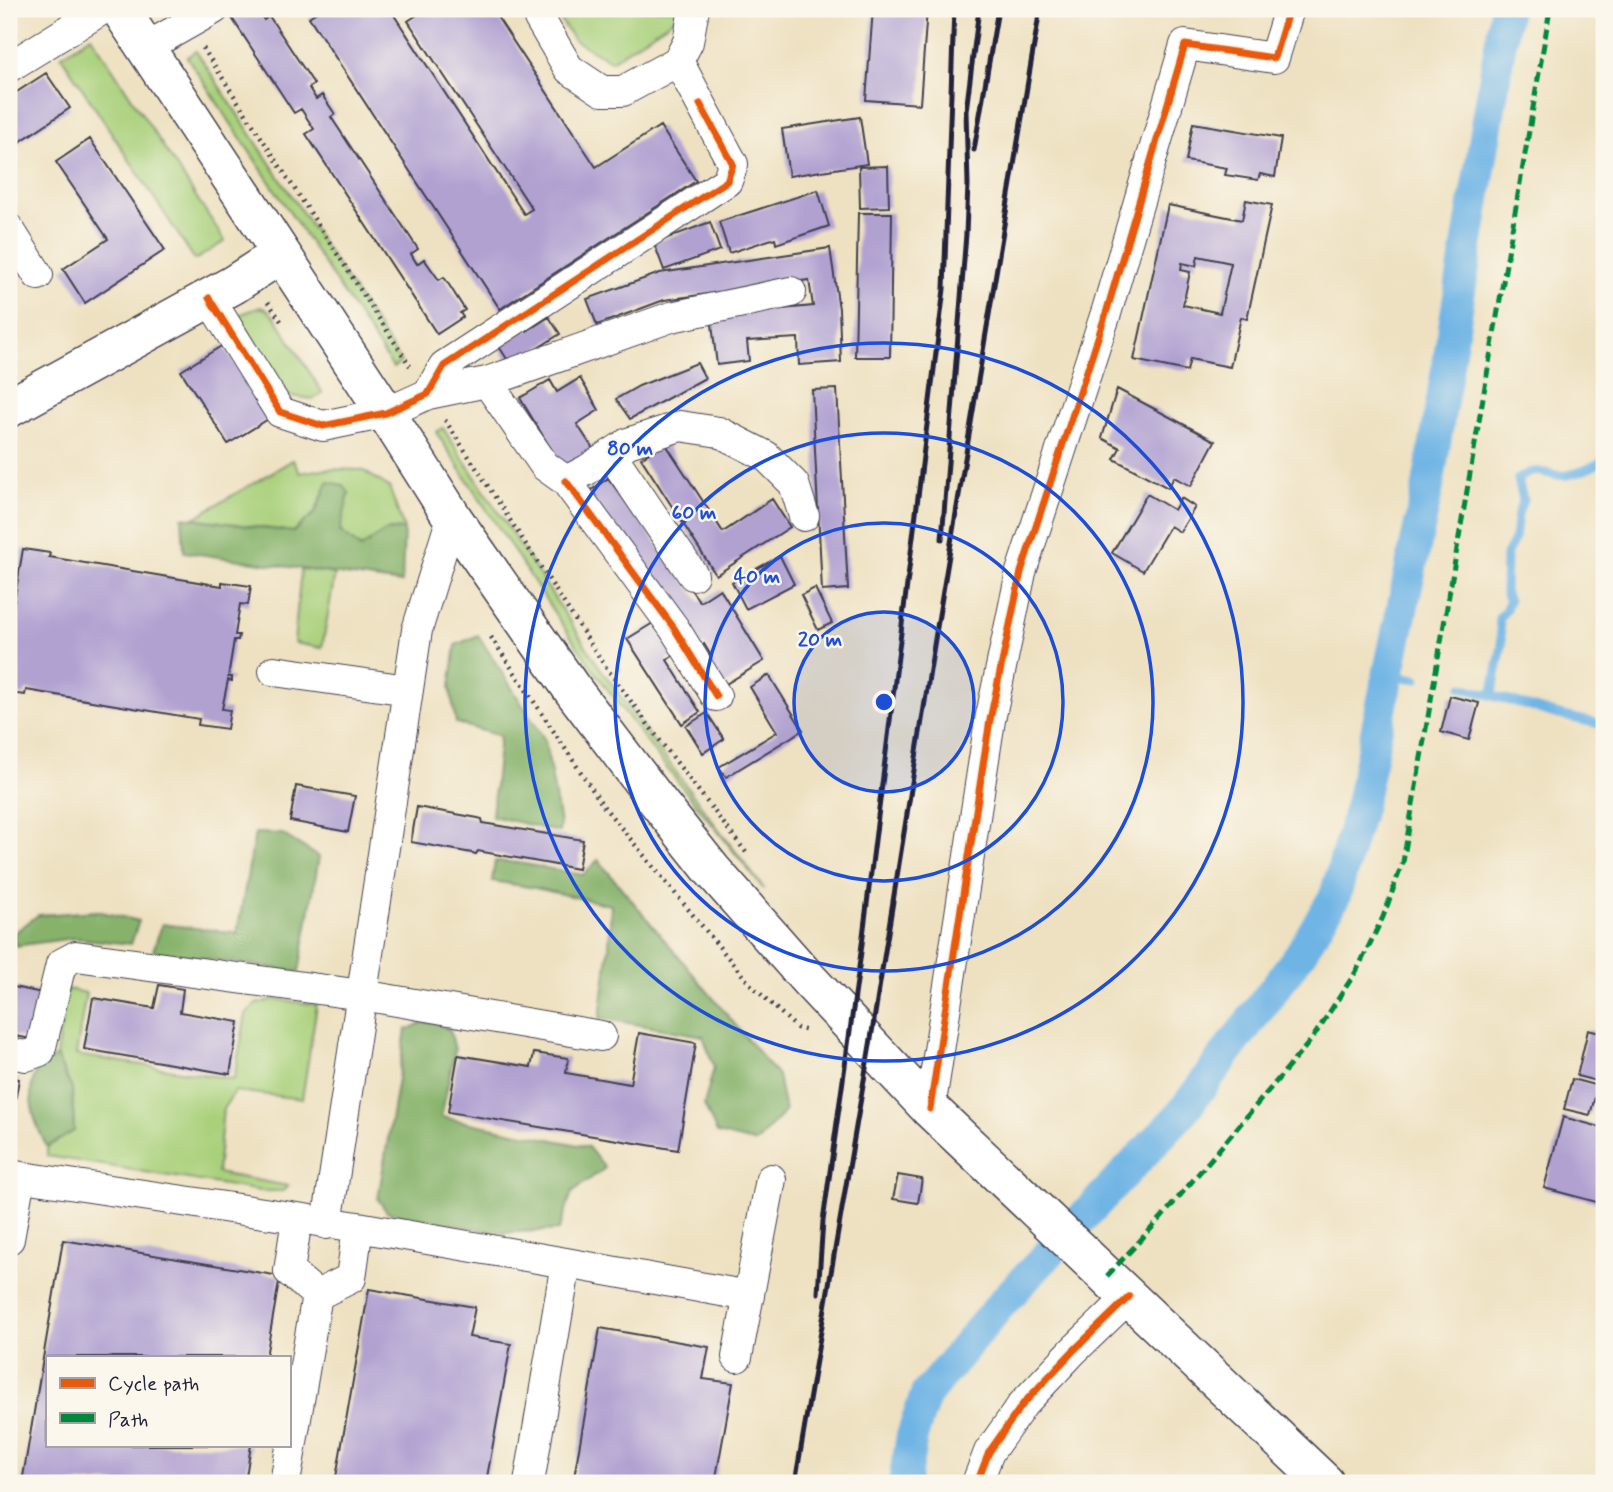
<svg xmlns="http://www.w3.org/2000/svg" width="1613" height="1492" viewBox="0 0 1613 1492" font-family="Mynerve,sans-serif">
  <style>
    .green { fill: #a9d07a; stroke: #66795a; stroke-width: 2 }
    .forest { fill: #86b26a; stroke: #546a52; stroke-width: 2 }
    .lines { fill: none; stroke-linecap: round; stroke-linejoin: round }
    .stream { stroke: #6eb4e5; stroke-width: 9 }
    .canal { stroke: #6eb4e5; stroke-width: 32 }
    .building { fill: #b0a1d1; fill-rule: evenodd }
    .minor-casing { stroke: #413f4f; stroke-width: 32 }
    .major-casing { stroke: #413f4f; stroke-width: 41 }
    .path { stroke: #413f4f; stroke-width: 4.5; stroke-dasharray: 2 5; stroke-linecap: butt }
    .minor { stroke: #fff; stroke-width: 30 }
    .major { stroke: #fff; stroke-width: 38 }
    .rail { stroke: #22223b; stroke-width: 5 }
    .quiet { stroke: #00873e; stroke-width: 5; stroke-dasharray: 10 5; stroke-linecap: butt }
    .cycleway-casing { stroke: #fbf7ec; stroke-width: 11 }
    .cycleway { stroke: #e8590c; stroke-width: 7 }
    .ring { fill: none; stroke: #1d4ed8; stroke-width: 3.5 }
    .centre { fill: #1d4ed8; stroke: #fbf7ec; stroke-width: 3.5 }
    .ring-label { font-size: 21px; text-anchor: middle; font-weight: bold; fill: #1d4ed8; stroke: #fbf7ec; stroke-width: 5; stroke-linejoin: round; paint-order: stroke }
  </style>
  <rect width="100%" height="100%" fill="#fbf7ec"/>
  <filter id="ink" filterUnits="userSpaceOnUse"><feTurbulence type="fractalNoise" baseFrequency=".0143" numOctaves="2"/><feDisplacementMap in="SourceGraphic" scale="14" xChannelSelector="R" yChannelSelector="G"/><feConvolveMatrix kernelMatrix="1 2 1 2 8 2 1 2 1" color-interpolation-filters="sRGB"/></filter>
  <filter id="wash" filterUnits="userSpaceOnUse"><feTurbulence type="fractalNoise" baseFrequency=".00686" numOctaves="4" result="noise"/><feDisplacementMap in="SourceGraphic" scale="28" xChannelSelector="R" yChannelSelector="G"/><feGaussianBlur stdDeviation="1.57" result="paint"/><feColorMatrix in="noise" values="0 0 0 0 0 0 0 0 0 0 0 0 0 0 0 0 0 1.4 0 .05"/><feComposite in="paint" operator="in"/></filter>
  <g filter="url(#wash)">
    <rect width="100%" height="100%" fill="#eee1c1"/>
    <path class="green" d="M557,9H680L678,16L611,61L574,40L558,17Z
      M91,36L225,241L195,260L61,56Z
      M196,51L401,362L393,368L187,57Z
      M260,307L266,309L275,317L322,392L321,395L313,399L289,396L238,317L241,314Z
      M443,428L601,669L660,751L764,889L657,756L595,672L555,614L436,432Z
      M293,460L300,473L323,469L362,470L389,487L404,529L385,531L361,548L340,531L328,482L315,513L293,532L194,518Z
      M301,569L335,574L322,648L294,643Z
      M67,989L86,993L76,1055L234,1079L246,1014L256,1004L275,999L317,1005L302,1099L235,1091L223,1109L217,1173L288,1186L283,1191H261L47,1156V1147L74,1131L72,1089L56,1056Z"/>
    <path class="forest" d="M328,482L343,485L349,493L340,531L361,548L385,531L404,529L402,583L184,552L182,517L293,532L315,513Z
      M478,635L545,740L560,824L559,832L492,816L500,736L456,723L450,687L456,645Z
      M255,833L282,834L319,857L299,972L153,951L162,924L237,933Z
      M598,860L778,1076L785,1111L756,1143L717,1133L704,1105L714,1067L703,1036L600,1018L609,947L611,905L535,888L492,881L495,861L519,863L583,875Z
      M97,911L139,921L131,944L74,938L15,946L13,934L38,915Z
      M434,1022L450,1030L455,1050L441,1117L588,1147L605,1168L572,1192L559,1230L498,1233L387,1212L378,1199L406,1030L422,1023Z
      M56,1056L72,1089L74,1131L47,1147C35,1124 23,1094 38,1069C42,1063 50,1060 56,1056Z"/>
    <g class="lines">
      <path class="stream" d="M1390,675L1417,679
        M1462,687L1555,714L1604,725
        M1492,696L1502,645L1499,618L1505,611L1509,601L1505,592L1506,555L1515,538L1518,514L1523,500L1518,479C1541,463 1543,478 1567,475C1579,473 1593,467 1604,460"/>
      <path class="canal" d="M904,1483L912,1436L926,1394L1001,1304L1180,1115L1300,954L1335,896L1361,804L1428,486L1506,9"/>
    </g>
    <g id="blocks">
      <path class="building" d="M240,9H256L264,20L269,16L314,84L309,88L316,99L322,95L335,114L331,117L418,249L411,254L417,264L424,259L439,280L444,277L465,310L460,313L463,317L437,334L306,134L314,129L301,109L294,113L230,15Z
        M321,9H390L524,214L532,209L408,21L426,9H492L596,167L660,126L696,181L500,309L309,17Z
        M873,9H927L920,104L866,100Z
        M46,73L70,108L9,149V97Z
        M860,117L867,164L789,176L782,129Z
        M1193,123L1281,138L1275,177L1260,174L1258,180L1225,175L1227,168L1186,161Z
        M90,139L165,250L85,303L63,269L108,239L56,162Z
        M888,166L889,207L860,208L859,167Z
        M818,190L829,226L776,244L775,238L729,253L719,222Z
        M1246,200L1272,205L1247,319L1241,317L1230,367L1190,359L1187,371L1134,360L1168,205L1242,220ZM1198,256L1231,263L1220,313L1183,305L1190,272L1181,270L1182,263L1196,266Z
        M858,213H892L890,357H855Z
        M710,222L720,250L664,270L654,243Z
        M830,248L839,309L841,362L799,365L798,338L747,341L749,361L717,365L711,316L813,306L809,280L664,300L597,325L587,299L660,273Z
        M549,317L560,334L511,365L494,339L521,322L527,331Z
        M223,345L270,418L228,444L181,371Z
        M697,363L705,378L630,419L616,399L639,386Z
        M580,378L599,410L577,424L597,455L566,474L520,398L550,380L557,392Z
        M837,389L848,589L822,591L812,390Z
        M1117,389L1215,441L1191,486L1174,477L1168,488L1114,459L1120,448L1102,438Z
        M665,443L723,532L772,499L790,527L716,575L641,458Z
        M608,478L700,602L720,589L764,661L719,688L702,659L710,654L704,644L696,650L585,495Z
        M1147,494L1174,510L1181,498L1195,507L1180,532L1170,526L1143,571L1112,553Z
        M23,549L50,553L49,557L222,586V582L251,586L248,605L240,604L235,635H239L238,640H234L228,677H232V681L228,680L222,709L230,710L227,729L198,725L199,719L26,690L25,695L9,693V632Z
        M780,556L794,584L746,609L732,582Z
        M815,588L832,623L818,630L801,595Z
        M653,623L674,655L667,660L700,712L682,724L627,639Z
        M769,675L803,730L726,777L719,767L777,732L750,687Z
        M1450,696L1479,703L1469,740L1441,732Z
        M707,713L724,739L703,753L686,726Z
        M296,786L355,796L348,832L290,821Z
        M417,807L478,818L482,819L483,823L583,840L578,869L478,851L476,854L472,853L411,842Z
        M159,985L183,989L180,1012L239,1022L230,1074L84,1049L93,998L154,1008Z
        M9,986L42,993L32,1039L9,1035Z
        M1588,1030L1604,1034V1083L1577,1076Z
        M639,1033L696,1043L678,1150L448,1112L458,1055L531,1067L534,1053L568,1058L566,1073L630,1084Z
        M9,1077L19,1079L10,1130H9Z
        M1572,1079L1598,1086L1590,1115L1564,1109Z
        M1563,1117L1604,1128V1204L1544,1188Z
        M898,1175L922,1179L918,1203L893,1199Z
        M63,1240L280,1276L266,1357H47V1445H251L245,1483H22Z
        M369,1289L475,1307L469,1337L511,1344L486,1483H335Z
        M600,1328L709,1347L703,1379L733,1383L715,1483H573Z"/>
    </g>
  </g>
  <g filter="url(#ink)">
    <use href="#blocks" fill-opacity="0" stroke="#413f4f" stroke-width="2"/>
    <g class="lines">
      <defs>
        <path id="minor" d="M538,9L539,18L569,69L602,91H623L678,61
          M145,48L214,9
          M9,67L103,9
          M9,229L38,275
          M209,298L280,412L323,426L386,413L428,394L444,366L727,181L733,164L678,61L688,42L694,9
          M487,382L545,466L566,481L587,470L628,443L680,426L719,432L766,456L794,484L804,516
          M428,394L487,382L671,317L791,292
          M611,454L693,575
          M566,481L674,628L716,696
          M274,671L408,690
          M9,1053L26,1056L40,1051L61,964L76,956L362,995L601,1036
          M930,1109L990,720L1021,572L1107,310L1185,45L1274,58L1289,9
          M9,1175L358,1227L566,1263L749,1296
          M297,1219L289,1271L317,1295L351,1278L358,1227
          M327,1224L417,630L452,517
          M9,1239L20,1177
          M737,1357L771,1179
          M285,1483L317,1295
          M529,1483L566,1263
          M977,1483L989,1452L1023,1404L1073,1351L1129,1297"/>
        <path id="major" d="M120,9L386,413L452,517L572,689L658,802L712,870L809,980L930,1109L1325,1483
          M9,408L233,285L281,254"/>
      </defs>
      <use href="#minor" class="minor-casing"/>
      <use href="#major" class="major-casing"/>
      <path class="path" d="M203,48L410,366
        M268,302L283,324
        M445,420L605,666L664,746L748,855
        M491,637L604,807L749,983L797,1028L808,1031"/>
      <use href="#minor" class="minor"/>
      <use href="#major" class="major"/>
      <path class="rail" d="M974,150L998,9
        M942,539L966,234L968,184L966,111L979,9
        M818,1293L823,1221L860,960L944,289L954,9
        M795,1483L870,1045L935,639L1040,9"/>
      <path class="quiet" d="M1107,1276L1162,1217L1312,1039L1357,970L1383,917L1403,862L1550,9"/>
      <defs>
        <path id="cycleway" d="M209,298L280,412L323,426L386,413L428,394L444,366L727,181L733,164L700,104
          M566,481L674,628L716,696
          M930,1109L990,720L1021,572L1107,310L1185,45L1274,58L1289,9
          M977,1483L989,1452L1023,1404L1073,1351L1129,1297"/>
      </defs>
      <use href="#cycleway" class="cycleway-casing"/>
      <use href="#cycleway" class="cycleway"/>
    </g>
  </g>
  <circle cx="884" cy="702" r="90" fill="#1d4ed8" fill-opacity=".12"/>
  <g class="ring">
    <circle cx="884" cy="702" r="90"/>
    <circle cx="884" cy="702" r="179"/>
    <circle cx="884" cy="702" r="269"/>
    <circle cx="884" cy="702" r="359"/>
  </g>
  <circle cx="884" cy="702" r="10" class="centre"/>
  <g class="ring-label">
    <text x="630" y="455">80 m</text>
    <text x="694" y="519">60 m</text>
    <text x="757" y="583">40 m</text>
    <text x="820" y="646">20 m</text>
  </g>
  <rect width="1613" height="1492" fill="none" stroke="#fbf7ec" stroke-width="35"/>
  <rect x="46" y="1356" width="245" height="91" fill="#fbf7ec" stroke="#a4a2a5" stroke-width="2"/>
  <rect x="60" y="1378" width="35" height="10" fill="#e8590c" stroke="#a4a2a5" stroke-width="2"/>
  <text x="108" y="1390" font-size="21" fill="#22223b">Cycle path</text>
  <rect x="60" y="1413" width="35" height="10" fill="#00873e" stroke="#a4a2a5" stroke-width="2"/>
  <text x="108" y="1426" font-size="21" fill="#22223b">Path</text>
</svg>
